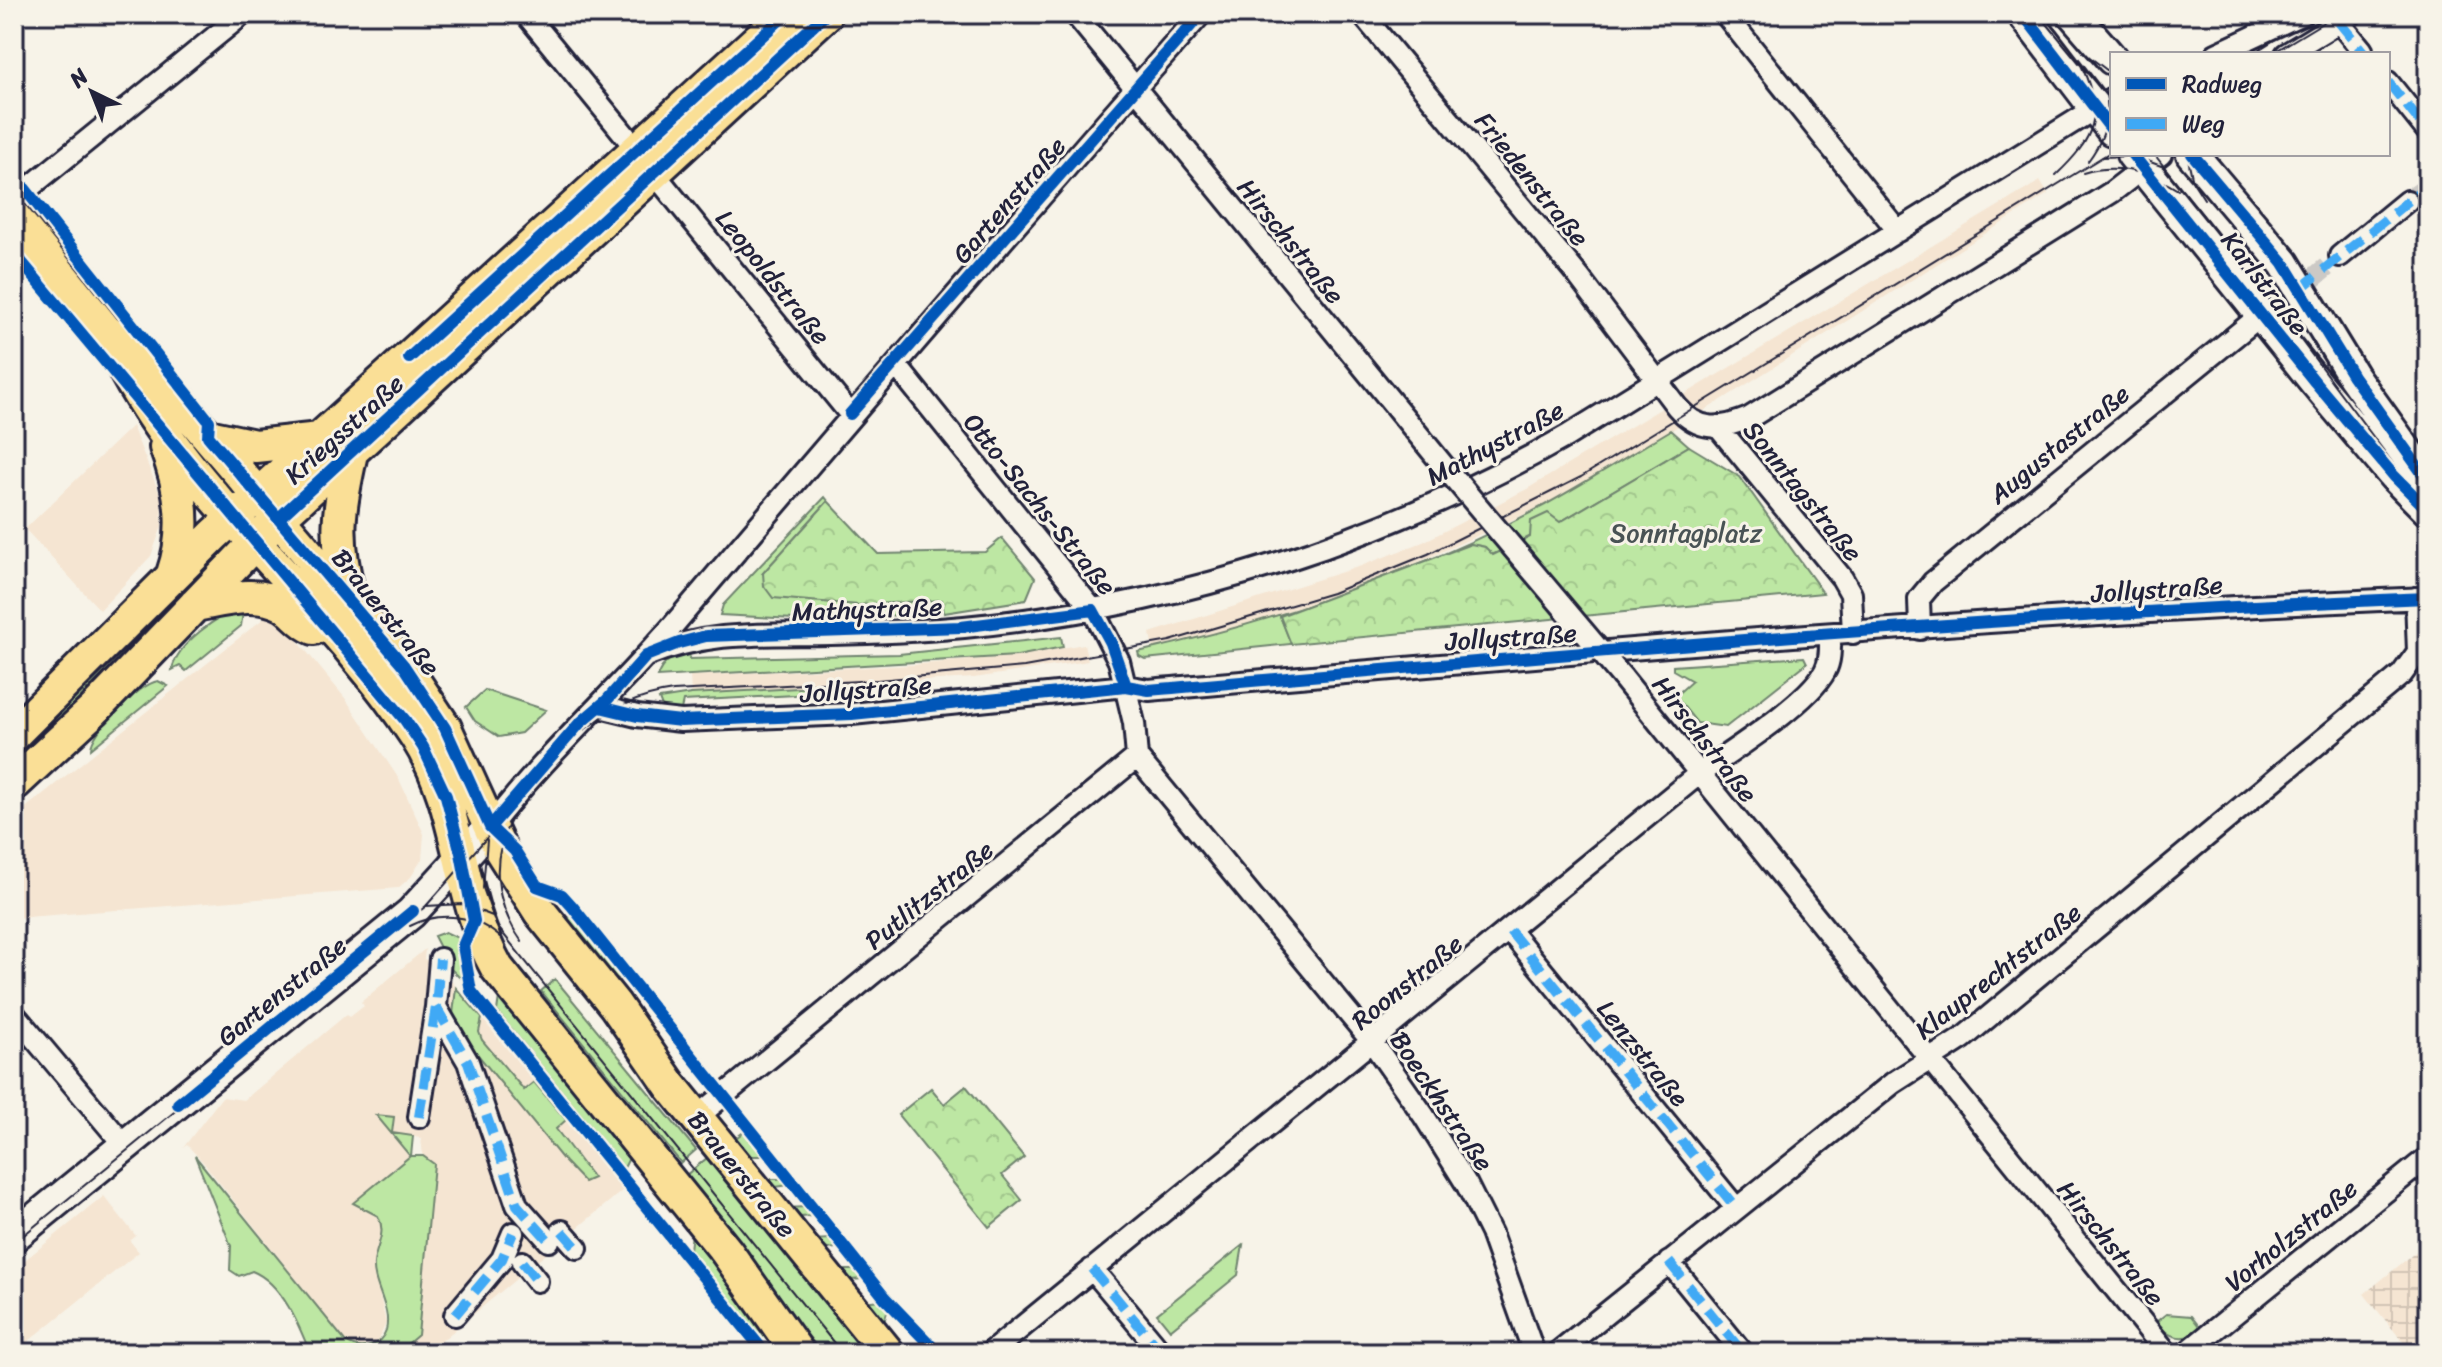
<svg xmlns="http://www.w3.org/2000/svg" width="2442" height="1367" viewBox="0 0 2442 1367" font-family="Sriracha,sans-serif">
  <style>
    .built { fill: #f5e5d2 }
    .industrial { fill: url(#industrial-grid) }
    .green { fill: #bde7a3; stroke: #70846f; stroke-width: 2 }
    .forest { fill: url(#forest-crowns); stroke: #70846f; stroke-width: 2 }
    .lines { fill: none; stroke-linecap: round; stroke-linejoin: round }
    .street-tunnel { stroke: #ccc9c5; stroke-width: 20; stroke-dasharray: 20 10; stroke-linecap: butt }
    .street-casing { stroke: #22223b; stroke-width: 26 }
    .secondary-casing { stroke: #22223b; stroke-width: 36 }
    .primary-casing { stroke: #22223b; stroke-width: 38 }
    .street { stroke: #f7f3e8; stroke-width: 20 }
    .secondary { stroke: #f7f3e8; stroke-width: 30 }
    .primary { stroke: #fadf96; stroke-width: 32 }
    .tram { stroke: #22223b; stroke-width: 2 }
    .street-bridge-casing { stroke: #22223b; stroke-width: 26; stroke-linecap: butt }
    .street-bridge { stroke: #f7f3e8; stroke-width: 20 }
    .quiet { stroke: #3fa9f5; stroke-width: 10; stroke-dasharray: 20 10; stroke-linecap: butt }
    .cycleway-casing { stroke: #f7f3e8; stroke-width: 17 }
    .cycleway { stroke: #0057b8; stroke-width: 12 }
    .labels { text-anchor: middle; stroke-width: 6; stroke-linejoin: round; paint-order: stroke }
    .street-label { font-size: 26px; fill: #22223b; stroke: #f7f3e8 }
    .park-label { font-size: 26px; fill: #495355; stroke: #f7f3e8 }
  </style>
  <defs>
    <pattern id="industrial-grid" width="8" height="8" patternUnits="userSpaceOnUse" patternTransform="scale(2)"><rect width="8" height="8" fill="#f5e5d2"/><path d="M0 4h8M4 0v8" fill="none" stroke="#d2c4b5"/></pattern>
    <pattern id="forest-crowns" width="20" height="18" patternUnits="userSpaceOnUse" patternTransform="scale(2)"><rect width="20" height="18" fill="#bde7a3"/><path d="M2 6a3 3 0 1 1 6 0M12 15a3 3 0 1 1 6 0" fill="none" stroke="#a2c68d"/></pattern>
  </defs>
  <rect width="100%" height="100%" fill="#f7f3e8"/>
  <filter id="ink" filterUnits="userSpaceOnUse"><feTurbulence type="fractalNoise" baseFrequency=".0125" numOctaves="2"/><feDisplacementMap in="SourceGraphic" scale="16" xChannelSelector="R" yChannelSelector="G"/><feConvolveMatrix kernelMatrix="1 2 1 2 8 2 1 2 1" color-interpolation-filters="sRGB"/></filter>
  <g filter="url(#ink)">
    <path class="built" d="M2040,181L2048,194L1712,406L1545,505L1406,568L1313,603L1241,627L1153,649L1150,633L1361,566L1423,542L1527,489Z
      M132,426L161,497L162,526L151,556L100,610L25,529Z
      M273,611L345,698L399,779L424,834L422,859L411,877L398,888L14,918V817Z
      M1084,644L1088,661L974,678L691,694L690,676L911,665L1017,656Z
      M425,949L424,959L439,966L609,1173L615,1175L624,1168L634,1181L427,1353H397L418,1335L433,1164L423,1156L421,1138L393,1134L410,1156L354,1204L378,1216L382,1223L383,1233L374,1268L386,1323L378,1341L357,1348L345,1341L203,1162L187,1145L183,1148L222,1097L244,1100L347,1014L350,1017L364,1006L361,1002Z
      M104,1196L136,1236L130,1241L139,1252L14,1353V1269Z"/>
    <path class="industrial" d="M2428,1242V1353H2412L2364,1294Z"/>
    <path class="green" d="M1671,430L1689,446L1560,522L1492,555L1485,547L1470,544L1280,616L1291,644L1145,659L1139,656L1138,652C1278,621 1418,573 1545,505C1587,482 1629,455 1671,430Z
      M825,497L828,501L763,573L930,565L933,614L794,619L720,615L723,605Z
      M217,553L14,767V750Z
      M244,605L241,626L186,671L180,666L172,670C177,642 220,615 244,605Z
      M1061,637L1063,647L1017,656L657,677C663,660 676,655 691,648L689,659L899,654Z
      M1804,657L1807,663L1726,727L1697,723L1675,696L1692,681L1673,670V666Z
      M158,681L168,686L91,749C91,731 139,684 158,681Z
      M852,685L853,692L683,701L680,714L664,712L659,699L691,694Z
      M485,690L546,710L521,733L499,737L475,721L466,707Z
      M575,913L626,974L627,979L606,978L561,924Z
      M445,932L458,938L464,976L460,978L451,969L434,936Z
      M555,979L696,1150L681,1163L541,991Z
      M456,988L482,1018L479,1032L482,1040L524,1090L534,1082L566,1120L556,1129L593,1178L584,1182L565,1162L452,1023Z
      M500,990L569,1072L563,1077L568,1082L573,1078L630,1156L624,1168L497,1011Z
      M376,1115L394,1117L392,1133L413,1136L411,1156H423L434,1164L418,1335L397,1353H310C299,1325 282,1283 252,1271L239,1276L230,1270L231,1246L195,1156L345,1341C358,1352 380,1348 386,1330C392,1308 372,1285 374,1263C376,1245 387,1234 378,1216L353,1203L410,1156Z
      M745,1131L765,1156H750L755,1170L762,1171L763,1179H783L789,1185L775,1187L779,1201H783L784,1208L807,1207L814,1216L801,1217L804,1232H810L811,1240L832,1239L839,1248L825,1249L830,1263H835L836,1270H857L865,1279L850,1280V1286H854V1293H859L860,1302L882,1300L888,1308L883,1326H877L728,1144Z
      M712,1154L874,1353H822L680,1180Z
      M693,1224L786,1353H774L690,1250Z
      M1243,1245L1238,1275L1170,1330L1157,1314Z
      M2166,1314L2191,1316L2202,1330C2184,1342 2169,1339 2156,1322Z"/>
    <path class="forest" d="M1689,446L1740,477L1823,593L1291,644L1280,616L1471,544L1485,547L1493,555L1530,537L1531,521L1548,513L1560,522Z
      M828,501L878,554L985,552L1002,538L1035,578L1026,600L944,613L942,600L859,605L773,598L764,586L763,573Z
      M966,1086L1024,1157L1002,1175L1022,1200L989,1227L898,1115L931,1088L944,1104Z"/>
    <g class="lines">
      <path class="street-tunnel" d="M2407,201L2428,185
        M2311,280L2340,256"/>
      <defs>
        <path id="street" d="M526,14L638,151
          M1075,14L1448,471
          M1362,14L1579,277L1677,407C1699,432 1720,430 1749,418L2112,192L2161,154
          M1725,14L1898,231
          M2339,22L2362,50
          M2216,54L2302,14
          M2286,54L2352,14
          M2388,82L2428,132
          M654,173L850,414
          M14,200L243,14
          M2340,256L2407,201
          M1719,428L1842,578L1851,594L1853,633
          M1920,629L1919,599L1933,582L2261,315
          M646,656C711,630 762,635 831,634C875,633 920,631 964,627C1176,607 1382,542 1567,436L2112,98
          M1622,677L2167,1353
          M600,707L637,716L681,721L852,714L1126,686L1149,690C1575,653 2001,615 2428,598
          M1137,757L1373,1043L1424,1116L1467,1185L1491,1233L1534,1353
          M490,827C547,753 616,692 676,622C850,418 1024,214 1201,14
          M1510,931L1736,1208
          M436,1007L468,1062L517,1205L549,1241
          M14,1014L125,1146
          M419,1117L436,1007L440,959
          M696,1118L1137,757L1134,723L1119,661L1093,610L896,365
          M562,1231L577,1248
          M522,1262L537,1281
          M1669,1262L1743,1353
          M1092,1269L1162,1353
          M455,1315L502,1259L513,1233
          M990,1353L1700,773C1732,751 1808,703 1825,671C1831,660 1830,647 1830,635
          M1557,1353L1893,1083L1963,1038L2402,674L2418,652L2416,598
          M2186,1353L2428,1157"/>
        <path id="secondary" d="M2023,14L2112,130
          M2073,14L2112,59
          M2132,154L2315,382L2394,476L2428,510
          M2192,154L2284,263L2353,376L2428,481
          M14,1236L411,913L490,827"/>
        <path id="primary" d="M14,217L105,330L149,367L404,666L445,728L500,849L540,912L615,1005L671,1086L888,1353
          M110,340C179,493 325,596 416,736C463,809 456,894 497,968L726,1251L798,1353
          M208,436L255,446L320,439
          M166,447C182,489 188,531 173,574
          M349,595C334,537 338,511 351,453
          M195,605C224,600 256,590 284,605C295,612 301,623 314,628
          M14,734L214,535L786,14
          M14,784L94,710L279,518L826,14"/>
      </defs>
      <use href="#street" class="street-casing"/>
      <use href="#secondary" class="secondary-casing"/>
      <use href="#primary" class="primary-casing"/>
      <use href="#street" class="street"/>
      <use href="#secondary" class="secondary"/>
      <use href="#primary" class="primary"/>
      <path class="tram" d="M2039,14L2112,103
        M2083,52L2112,74
        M2252,54L2279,37
        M2271,54L2337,14
        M2154,154L2273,303L2428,510
        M2187,154L2193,182L2204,199
        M2102,157L2134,156L2164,167
        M2088,161C2104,140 2112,116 2105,90
        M2083,173C2117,163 2149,172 2178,190
        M2056,175C2095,138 2105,115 2081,65
        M512,818C489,860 495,904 522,942
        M487,840L483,888L496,925L842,1353
        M426,906L462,904L495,917
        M410,926C441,910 476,915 502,939
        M14,1243L426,906L580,733C609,710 636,696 673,691L878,680L1024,667L1170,641L1332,593L1428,554L1581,477L2112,151"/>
      <defs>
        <path id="street-bridge" d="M1448,471L1622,677"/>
      </defs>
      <use href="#street-bridge" class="street-bridge-casing"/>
      <use href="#street-bridge" class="street-bridge"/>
      <path class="quiet" d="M2339,22L2365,54
        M2388,82L2428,132
        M2300,289L2428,185
        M1510,931L1736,1208
        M436,1007L468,1062L517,1205L549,1241
        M419,1117L436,1007L440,959
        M562,1231L577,1248
        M522,1262L537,1281
        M1669,1262L1743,1353
        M1092,1269L1162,1353
        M455,1315L502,1259L513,1233"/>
      <defs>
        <path id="cycleway" d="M2023,14L2112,130
          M2132,154L2315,382L2394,476L2428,510
          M2192,154L2284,263L2353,376L2428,481
          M14,175L209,421L208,436L404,666L445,728L490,827L515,851L537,886L562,895L572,906L885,1298L938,1353
          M14,253L405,720L423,747L446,796L461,853L474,921L463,946L471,991L765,1353
          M409,358L786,14
          M850,414L1201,14
          M279,518L826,14
          M600,707L637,716L681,721L852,714L1126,686L1149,690C1575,653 2001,615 2428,598
          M490,827L579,724L607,700L646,656L679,643L706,636L961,627L1093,610L1111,643L1126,686
          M178,1104L413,911"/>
      </defs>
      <use href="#cycleway" class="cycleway-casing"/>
      <use href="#cycleway" class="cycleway"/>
    </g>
  </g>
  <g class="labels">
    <g class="street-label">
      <text transform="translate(1532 179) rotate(51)" y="9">Friedenstraße</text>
      <text transform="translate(1009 200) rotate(-49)" y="9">Gartenstraße</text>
      <text transform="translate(1291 241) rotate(51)" y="9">Hirschstraße</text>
      <text transform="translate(773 277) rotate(51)" y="9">Leopoldstraße</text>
      <text transform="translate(2265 283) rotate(52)" y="9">Karlstraße</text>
      <text transform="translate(344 429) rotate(-42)" y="9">Kriegsstraße</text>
      <text transform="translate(1495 443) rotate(-28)" y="9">Mathystraße</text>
      <text transform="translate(2059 444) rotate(-39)" y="9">Augustastraße</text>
      <text transform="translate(1803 491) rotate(51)" y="9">Sonntagstraße</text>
      <text transform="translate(1040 504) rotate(51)" y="9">Otto-Sachs-Straße</text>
      <text transform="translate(2157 589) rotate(-4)" y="9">Jollystraße</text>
      <text transform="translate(867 609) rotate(-2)" y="9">Mathystraße</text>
      <text transform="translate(386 612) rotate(51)" y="9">Brauerstraße</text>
      <text transform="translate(1511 637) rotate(-4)" y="9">Jollystraße</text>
      <text transform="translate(866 689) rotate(-4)" y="9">Jollystraße</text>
      <text transform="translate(1705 739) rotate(52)" y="9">Hirschstraße</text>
      <text transform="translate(929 895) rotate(-39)" y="9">Putlitzstraße</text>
      <text transform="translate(1998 971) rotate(-38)" y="9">Klauprechtstraße</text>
      <text transform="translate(1407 982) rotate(-39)" y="9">Roonstraße</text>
      <text transform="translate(282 991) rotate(-39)" y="9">Gartenstraße</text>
      <text transform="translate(1643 1053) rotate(51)" y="9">Lenzstraße</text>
      <text transform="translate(1442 1101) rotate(56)" y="9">Boeckhstraße</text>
      <text transform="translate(742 1174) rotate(51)" y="9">Brauerstraße</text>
      <text transform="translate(2291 1235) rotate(-39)" y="9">Vorholzstraße</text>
      <text transform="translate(2111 1243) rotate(51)" y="9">Hirschstraße</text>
    </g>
    <g class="park-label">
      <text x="1686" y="542">Sonntagplatz</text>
    </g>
  </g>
  <rect width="2442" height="1367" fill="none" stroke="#f7f3e8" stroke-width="48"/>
  <rect x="24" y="24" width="2394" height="1319" fill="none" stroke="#22223b" stroke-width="3" filter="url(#ink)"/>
  <rect x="2110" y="52" width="280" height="104" fill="#f7f3e8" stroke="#a29fa3" stroke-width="2"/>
  <rect x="2126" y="78" width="40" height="12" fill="#0057b8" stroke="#a29fa3" stroke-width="2"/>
  <text x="2182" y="92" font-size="24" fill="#22223b">Radweg</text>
  <rect x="2126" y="118" width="40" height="12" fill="#3fa9f5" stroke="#a29fa3" stroke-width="2"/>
  <text x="2182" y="132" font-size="24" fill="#22223b">Weg</text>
  <g transform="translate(92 92) rotate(317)" stroke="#f7f3e8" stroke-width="6" paint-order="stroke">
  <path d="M0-6L14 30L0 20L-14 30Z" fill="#22223b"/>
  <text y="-12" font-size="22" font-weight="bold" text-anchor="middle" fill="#22223b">N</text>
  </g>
</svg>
